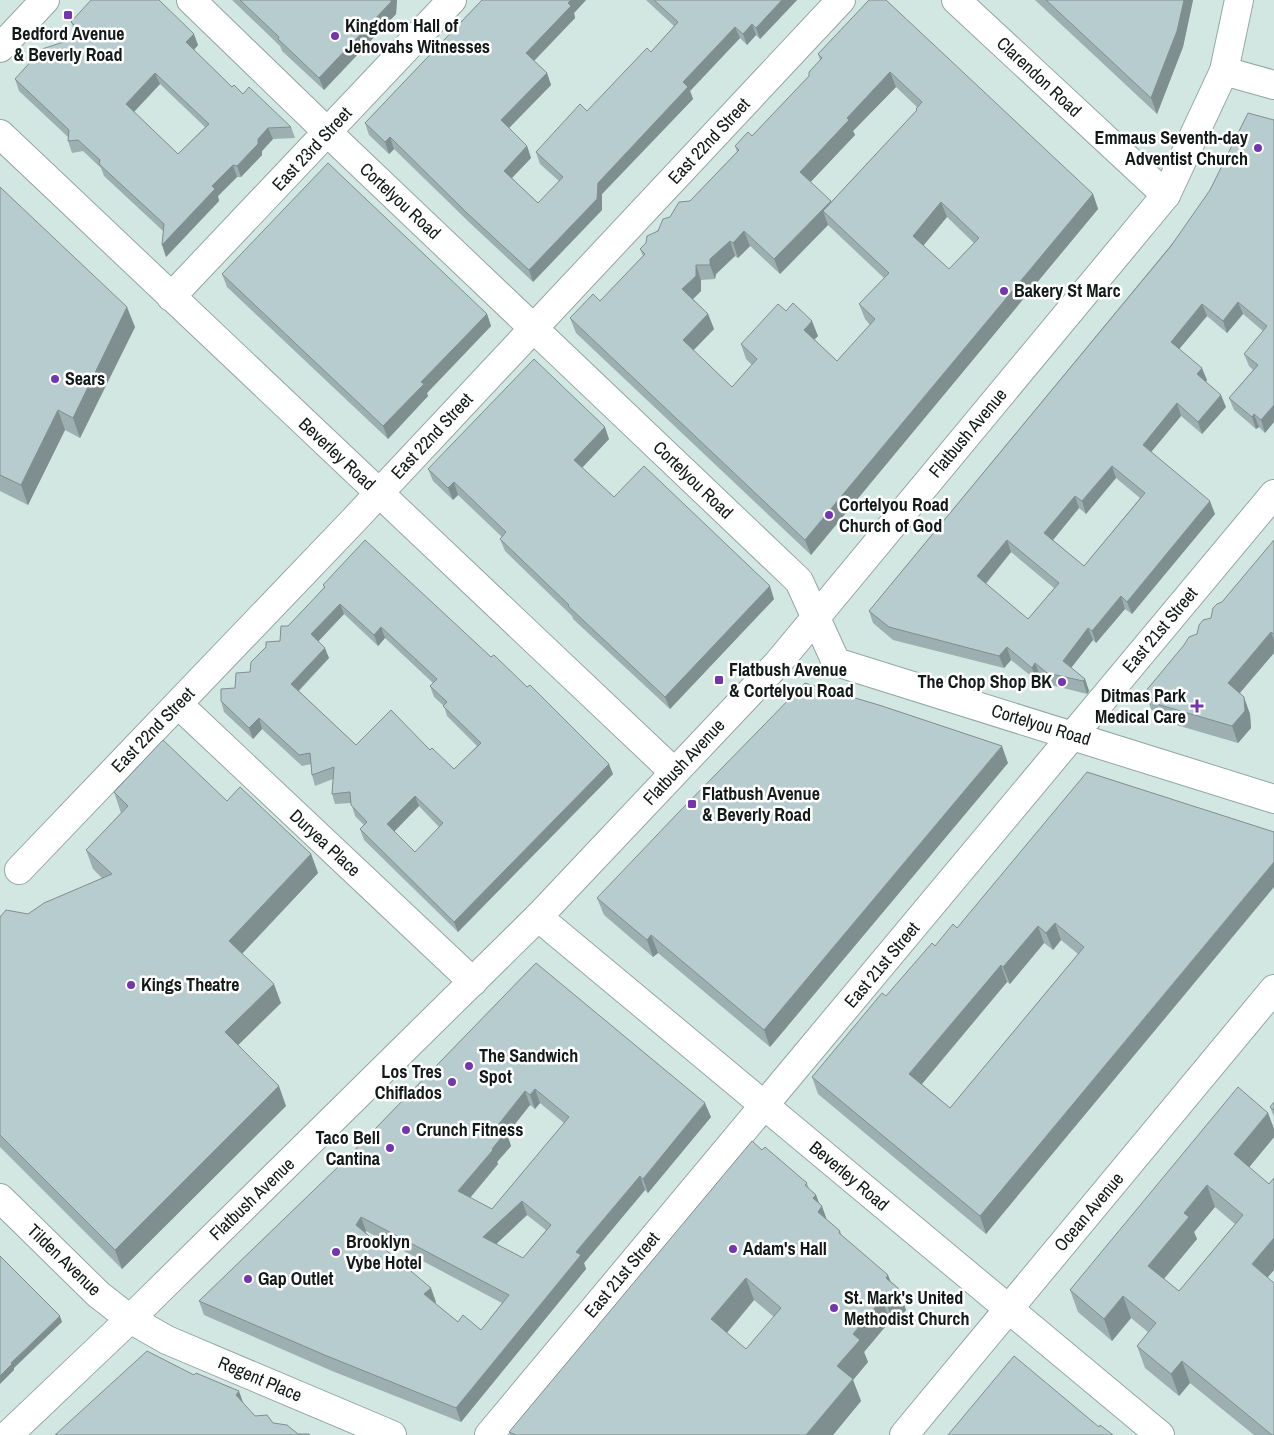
<svg xmlns="http://www.w3.org/2000/svg" width="1274" height="1435" viewBox="0 0 1274 1435" font-family="'Archivo Narrow',sans-serif">
  <style>
    .lines { fill: none; stroke-linecap: round; stroke-linejoin: round }
    .minor-casing { stroke: #92a7a1; stroke-width: 30 }
    .major-casing { stroke: #92a7a1; stroke-width: 30 }
    .minor { stroke: #fff; stroke-width: 28 }
    .major { stroke: #fff; stroke-width: 28 }
    .wall { fill: #9dafb1; fill-rule: evenodd }
    .shaded-wall { fill: #7f8f90 }
    .building { fill: #b6ccce; stroke: #7f8f90; fill-rule: evenodd }
    .poi-dot { fill: #7336ac; stroke: #fff; stroke-width: 2 }
    .labels { text-anchor: middle; stroke-width: 5; stroke-linejoin: round; paint-order: stroke }
    .poi-label { font-size: 18px; font-weight: bold; fill: #121a18; stroke: #fff; text-anchor: start }
    .street-label { font-size: 18px; fill: #121a18; stroke: #fff }
  </style>
  <rect width="100%" height="100%" fill="#d2e7e2"/>
  <g class="lines">
    <defs>
      <path id="minor" d="M191,0L344,148L799,581L836,662L1274,799
        M956,0L1166,195
        M0,48L45,0
        M1224,71L1274,85
        M0,134L674,772
        M171,297L452,0
        M178,704L473,982
        M19,870L353,521L841,0
        M538,917L1160,1435
        M0,1198L99,1295L130,1319L167,1340L392,1435
        M489,1435L1274,494"/>
      <path id="major" d="M8,1435L130,1319L538,917L778,663L1166,195L1224,71L1239,0
        M904,1435L1274,989"/>
    </defs>
    <use href="#minor" class="minor-casing"/>
    <use href="#major" class="major-casing"/>
    <use href="#minor" class="minor"/>
    <use href="#major" class="major"/>
  </g>
  <path class="wall" d="M232,0H397L396,14L324,90L282,51L280,46Z
    M482,0H586L574,13L575,18L534,61L547,73L551,85L509,128L527,146L531,158L512,178L538,203L559,181L540,164L536,152L587,111L651,52L674,26L646,0H797L760,39L756,35L747,45L740,38L690,91L693,99L602,194V210L533,282L471,224L394,149L389,154L369,135L365,123Z
    M869,0L1093,194L1098,209L811,555L576,333L570,318L600,301L643,256L640,249L670,217L690,201L737,152L735,146L752,136L809,76L820,60L818,54ZM896,87L917,107L916,109V111L831,202L810,182L855,135L853,131ZM947,217L974,243L949,269L923,245ZM828,225L884,278L859,304L865,319L870,325L837,361L814,339L818,336L786,311L741,344L746,359L752,365L732,387L693,350L714,329L708,314L693,299L701,291V280L715,279L716,274L735,256L738,258L750,246L780,274Z
    M1035,0H1193L1183,47L1157,114Z
    M71,22L198,45L194,50L232,87L291,127L295,138L273,139L262,151V155L241,177H237L218,196L219,201L166,257L163,231L104,176L101,168L83,151L72,153L68,141V137L19,91L15,79L79,37L75,33ZM160,84L205,127L178,154L134,112Z
    M1274,120L1265,433L1259,427L1256,429L1234,410L1229,398L1253,370L1249,366L1244,354L1263,331L1243,314L1227,333L1207,316L1179,349L1207,380L1206,382L1226,407L1202,434L1181,416L1151,452L1215,514L1132,614L1125,609L1096,643L1093,640L1071,668L1085,679L1089,691L1087,694L1051,685L1040,676L1036,680L1011,660L1004,668L893,640L873,623L869,611ZM1116,478L1140,498L1084,566L1053,540L1079,508L1086,514ZM1011,552L1054,588L1028,619L986,584Z
    M0,187L135,327L80,438L65,430L28,505L0,491Z
    M222,274L487,314L491,326L427,393L428,396L388,439L227,287Z
    M609,439L582,468L614,497L774,599L670,709L573,619L572,616L505,551L500,539L502,537L458,495L453,500L433,481L428,469Z
    M1274,540V653L1239,693L1250,714L1251,728L1238,743L1166,722L1151,709L1145,692L1211,618L1222,602Z
    M323,585L613,774L458,932L364,840L360,829L364,825L355,816L351,803L335,804L332,794L333,779L315,786L312,775L311,764L302,766L262,729L253,739L224,712L221,701L235,688L280,641L324,587ZM344,614L378,646L385,638L433,683L430,686L434,697L444,706L447,716L477,746L454,769L430,750L356,745L299,691L329,658L318,641ZM419,806L439,827L415,852L394,831Z
    M1008,763L770,1047L658,953L653,957L604,915L597,898Z
    M114,792L227,801L311,854L318,873L242,954L281,1003L238,1045L286,1106L122,1269L0,1147V917L28,914L102,878L93,869L86,850L121,813Z
    M1274,832L986,1234L818,1094L812,1077L886,996L935,946L957,928ZM1061,940L1078,954L950,1108L922,1084L1007,982L1010,984L1044,943L1053,950Z
    M536,963L711,1117L648,1193L645,1190L584,1263L586,1269L461,1422L332,1371L204,1315L199,1301L341,1164ZM540,1103L564,1123L492,1209L470,1198L498,1164L497,1162L511,1146L507,1134L530,1105L535,1109ZM527,1215L546,1230L523,1258L496,1244ZM366,1231L502,1303L481,1330L458,1322L435,1303L436,1302L366,1233Z
    M1274,1102V1117L1270,1107Z
    M1268,1113L1274,1129V1137L1249,1167L1269,1184L1274,1178V1270L1268,1277L1274,1435H1254L1190,1383L1179,1396L1145,1368L1137,1346L1148,1332L1131,1318L1112,1341L1078,1312L1070,1290ZM1215,1207L1235,1224L1179,1291L1164,1279L1197,1239L1194,1232Z
    M762,1150L807,1183L809,1189L816,1195L819,1204L827,1220L840,1231L842,1236L898,1288L906,1310L894,1325L890,1321L864,1352L868,1362L853,1380L861,1401L833,1435H510L509,1432ZM754,1300L774,1317L746,1349L727,1333Z"/>
  <path class="shaded-wall" d="M391,0H397L396,14L324,90L319,78Z
    M571,0H586L574,13L575,18L530,65L526,53Z
    M782,0H797L760,39L756,28Z
    M1184,0H1193L1183,47L1157,114L1151,98Z
    M752,24L756,35L747,45L743,34Z
    M735,27L740,38L690,91L693,99L602,194V210L533,282L529,270L598,183L683,82Z
    M194,34L198,45L190,54L186,42Z
    M890,72L896,87L853,131L855,135L806,187L800,172L847,118Z
    M155,73L160,84L130,116L126,104Z
    M547,73L551,85L505,132L501,120Z
    M268,128L273,139L262,151V155L241,177L237,166L258,139Z
    M390,137L394,149L389,154L385,142Z
    M527,146L531,158L508,182L504,171Z
    M233,165L237,177L218,196L219,201L166,257L162,245L212,186Z
    M1093,194L1098,209L811,555L805,540Z
    M831,201L836,216L823,211L828,225L780,274L774,259Z
    M941,202L947,217L919,251L913,236Z
    M744,231L750,246L738,258L733,243Z
    M730,241L735,256L716,274L715,279L710,265V259Z
    M696,265L701,280V291L688,304L682,289Z
    M1238,302L1243,314L1227,333L1223,321Z
    M1202,304L1207,316L1175,354L1171,342Z
    M127,307L135,327L80,438L73,418Z
    M487,314L491,326L427,393L428,396L388,439L383,426L421,382Z
    M708,314L714,329L689,355L683,340Z
    M812,321L818,336L809,345L804,330Z
    M1202,368L1207,380L1202,387L1197,374Z
    M1221,395L1226,407L1202,434L1198,422Z
    M1177,403L1181,416L1147,457L1143,445Z
    M1274,405V422L1265,433L1261,420Z
    M58,410L65,430L28,505L21,485Z
    M1254,414L1259,427L1256,429L1252,417Z
    M605,427L609,439L578,472L574,460Z
    M1112,466L1116,478L1086,514L1082,501Z
    M454,482L458,495L453,500L448,488Z
    M1075,496L1079,508L1049,545L1044,533Z
    M1210,501L1215,514L1132,614L1127,602Z
    M1007,540L1011,552L981,589L977,576Z
    M770,586L774,599L670,709L665,697Z
    M1121,596L1125,609L1096,643L1092,631Z
    M340,604L344,614L315,645L311,634Z
    M381,627L385,638L378,646L374,635Z
    M1088,628L1093,640L1067,673L1063,661Z
    M1271,632L1274,640V653L1234,700L1228,683Z
    M1007,647L1011,660L1004,668L999,656Z
    M325,648L329,658L295,694L291,684Z
    M1035,663L1040,676L1036,680L1032,668Z
    M1085,679L1089,691L1087,694L1083,681Z
    M1244,697L1250,714L1251,728L1238,743L1232,726Z
    M259,718L262,729L253,739L249,728Z
    M1002,746L1008,763L770,1047L764,1030Z
    M609,764L613,774L458,932L454,922Z
    M415,796L419,806L391,835L387,824Z
    M311,854L318,873L236,960L229,941Z
    M1274,862V887L986,1234L980,1216Z
    M1055,923L1061,940L1053,950L1046,933Z
    M1038,926L1044,943L1010,984L1003,967Z
    M651,935L658,953L653,957L647,940Z
    M1001,965L1007,982L916,1091L909,1074Z
    M274,984L281,1003L232,1051L225,1032Z
    M279,1086L286,1106L122,1269L115,1250Z
    M535,1089L540,1103L535,1109L530,1095Z
    M525,1091L530,1105L507,1134L511,1146L497,1162L498,1164L464,1205L458,1191L492,1149L498,1125Z
    M705,1103L711,1117L648,1193L643,1179Z
    M1268,1113L1274,1129V1137L1242,1176L1234,1154Z
    M640,1176L645,1190L584,1263L586,1269L461,1422L456,1408L576,1252Z
    M1207,1185L1215,1207L1194,1232L1197,1239L1156,1288L1148,1266L1184,1213Z
    M816,1195L821,1208L822,1206L830,1229L826,1234L813,1198Z
    M522,1201L527,1215L489,1251L483,1237Z
    M361,1217L366,1231L361,1239L356,1225Z
    M1274,1238V1270L1260,1286L1252,1264Z
    M888,1275L895,1292L898,1288L906,1310L894,1325L886,1302V1278Z
    M746,1278L754,1300L719,1342L711,1319Z
    M431,1288L436,1302L430,1308L424,1294Z
    M1123,1296L1131,1318L1112,1341L1104,1319Z
    M882,1299L890,1321L864,1352L868,1362L853,1380L861,1401L833,1435H806L853,1334Z
    M60,1316L62,1322L14,1368V1370L0,1384V1376L11,1363Z
    M1182,1361L1190,1383L1179,1396L1171,1374Z
    M239,1391L244,1405L236,1395Z"/>
  <path class="building" d="M91,0H159L194,34L186,42L232,87L234,85L243,94L249,87L291,127L268,128L258,139V144L237,166L233,165L212,186L215,189L162,245L164,224L99,164L100,160L78,140L68,141L69,130L15,79L42,49L85,35L71,22ZM155,73L209,124L178,154L126,104Z
    M240,0H391V2L319,78L278,39L279,37Z
    M482,0H571L568,3L571,6L526,53L547,73L501,120L527,146L504,171L538,203L563,177L536,152L580,104L587,111L647,48L651,52L678,22L654,0H782L756,28L752,24L743,34L735,27L683,82L688,87L598,183L597,199L529,270L467,213L390,137L385,142L365,123Z
    M869,0H886L1093,194L805,540L570,318L593,294L600,301L645,254L640,249L646,243L647,236L658,231L663,219L670,217L679,202L690,201L739,150L735,146L748,132L752,136L809,76V72L822,58L818,54ZM890,72L922,102L916,109L917,110L823,211L889,273L859,304L875,319L837,361L804,330L812,321L793,303L786,311L778,304L741,344L757,359L732,387L683,340L708,314L682,289L696,276V265H710V259L730,241L733,243L744,231L774,259L831,201L800,172L849,120L847,118ZM941,202L979,238L949,269L913,236Z
    M1046,0H1184L1177,31L1151,98Z
    M1248,113L1274,120V405L1261,420L1254,414L1252,417L1229,398L1258,365L1244,354L1267,326L1238,302L1223,321L1202,304L1171,342L1202,368L1197,374L1221,395L1198,422L1177,403L1143,445L1210,501L1127,602L1121,596L1092,631L1088,628L1063,661L1085,679L1083,681L1047,673L1035,663L1032,668L1007,647L999,656L889,627L869,611L1171,246L1210,190ZM1112,466L1145,493L1084,566L1044,533L1075,496L1082,501ZM1007,540L1059,583L1028,619L977,576Z
    M328,163L487,314L421,382L424,384L383,426L222,274Z
    M0,187L127,307L73,418L58,410L21,485L0,475Z
    M534,359L605,427L574,460L614,497L644,466L770,586L665,697L568,606L569,605L500,539L506,532L454,482L448,488L428,469Z
    M365,540L491,657L494,655L527,687L530,685L609,764L454,922L360,829L367,822L351,805L350,792L332,794L334,767L312,775L310,753L299,755L259,718L249,728L221,701V689L235,688L236,673L250,672L251,662L266,647V642L280,641L281,626H288L325,587L323,585ZM340,604L374,635L381,627L437,679L430,686L447,702L443,706L481,743L454,769L432,748L430,750L391,710L356,745L291,684L325,648L311,634ZM415,796L443,823L415,852L387,824Z
    M1274,540V634L1271,632L1228,683L1244,697L1245,711L1232,726L1160,705L1145,692L1184,645L1189,637L1197,634L1199,625L1203,620L1211,618L1213,608L1217,604L1222,602Z
    M805,683L882,706L1002,746L764,1030L651,935L647,940L597,898L677,814Z
    M163,740L227,801L240,787L311,854L229,941L274,984L225,1032L279,1086L115,1250L0,1135V917L6,910L28,914L44,903L112,874L86,850L128,806L114,792Z
    M1087,772L1274,832V862L980,1216L812,1077L882,993L886,996L932,943L935,946L953,924L957,928ZM1055,923L1084,947L950,1108L909,1074L1001,965L1003,967L1038,926L1046,933Z
    M536,963L705,1103L643,1179L640,1176L576,1252L581,1255L456,1408L327,1356L199,1301L341,1164ZM535,1089L569,1117L492,1209L458,1191L493,1150L492,1149L506,1132L498,1125L525,1091L530,1095ZM522,1201L551,1225L523,1258L483,1237ZM361,1217L509,1295L481,1330L463,1315L458,1322L424,1294L431,1288L356,1225Z
    M1238,1087L1268,1113L1234,1154L1269,1184L1274,1178V1238L1252,1264L1274,1283V1435H1272L1182,1361L1171,1374L1137,1346L1156,1323L1123,1296L1104,1319L1070,1290ZM1207,1185L1243,1215L1179,1291L1148,1266L1189,1217L1184,1213Z
    M1274,1102V1110L1270,1107Z
    M752,1141L762,1150L765,1147L807,1183L805,1185L816,1195L813,1198L822,1206L818,1212L840,1231L839,1233L888,1275L886,1278L898,1288L886,1302L882,1299L853,1334L860,1340L837,1366L853,1379L806,1435H516L509,1432ZM746,1278L781,1308L746,1349L711,1319Z
    M0,1256L60,1316L11,1363L12,1364L0,1376Z
    M147,1351L194,1375L196,1373L239,1391L236,1395L255,1416L267,1415L273,1423L287,1425L298,1434H309L310,1435H55Z
    M1014,1356L1099,1427L1100,1425L1113,1435H948Z"/>
  <g class="poi-dot">
    <rect x="63" y="10" width="10" height="10" rx="2.5"/>
    <circle cx="335" cy="36" r="5"/>
    <circle cx="1258" cy="148" r="5"/>
    <circle cx="1004" cy="291" r="5"/>
    <circle cx="55" cy="379" r="5"/>
    <circle cx="829" cy="515" r="5"/>
    <rect x="714" y="675" width="10" height="10" rx="2.5"/>
    <circle cx="1062" cy="682" r="5"/>
    <path d="M1194.5 698.5h5v5h5v5h-5v5h-5v-5h-5v-5h5z"/>
    <rect x="687" y="799" width="10" height="10" rx="2.5"/>
    <circle cx="131" cy="985" r="5"/>
    <circle cx="469" cy="1066" r="5"/>
    <circle cx="452" cy="1082" r="5"/>
    <circle cx="406" cy="1130" r="5"/>
    <circle cx="390" cy="1148" r="5"/>
    <circle cx="733" cy="1249" r="5"/>
    <circle cx="336" cy="1252" r="5"/>
    <circle cx="248" cy="1279" r="5"/>
    <circle cx="834" cy="1308" r="5"/>
  </g>
  <g class="labels">
    <g class="poi-label">
      <text x="345" y="32">Kingdom Hall of<tspan x="345" dy="21">Jehovahs Witnesses</tspan></text>
      <text x="68" y="40" text-anchor="middle">Bedford Avenue<tspan x="68" dy="21">&amp; Beverly Road</tspan></text>
      <text x="1248" y="144" text-anchor="end">Emmaus Seventh-day<tspan x="1248" dy="21">Adventist Church</tspan></text>
      <text x="1014" y="297">Bakery St Marc</text>
      <text x="65" y="385">Sears</text>
      <text x="839" y="511">Cortelyou Road<tspan x="839" dy="21">Church of God</tspan></text>
      <text x="729" y="676">Flatbush Avenue<tspan x="729" dy="21">&amp; Cortelyou Road</tspan></text>
      <text x="1052" y="688" text-anchor="end">The Chop Shop BK</text>
      <text x="1186" y="702" text-anchor="end">Ditmas Park<tspan x="1186" dy="21">Medical Care</tspan></text>
      <text x="702" y="800">Flatbush Avenue<tspan x="702" dy="21">&amp; Beverly Road</tspan></text>
      <text x="141" y="991">Kings Theatre</text>
      <text x="479" y="1062">The Sandwich<tspan x="479" dy="21">Spot</tspan></text>
      <text x="442" y="1078" text-anchor="end">Los Tres<tspan x="442" dy="21">Chiflados</tspan></text>
      <text x="416" y="1136">Crunch Fitness</text>
      <text x="380" y="1144" text-anchor="end">Taco Bell<tspan x="380" dy="21">Cantina</tspan></text>
      <text x="346" y="1248">Brooklyn<tspan x="346" dy="21">Vybe Hotel</tspan></text>
      <text x="743" y="1255">Adam's Hall</text>
      <text x="258" y="1285">Gap Outlet</text>
      <text x="844" y="1304">St. Mark's United<tspan x="844" dy="21">Methodist Church</tspan></text>
    </g>
    <g class="street-label">
      <text transform="translate(1039 77) rotate(43)" y="6">Clarendon Road</text>
      <text transform="translate(709 141) rotate(-47)" y="6">East 22nd Street</text>
      <text transform="translate(312 149) rotate(-47)" y="6">East 23rd Street</text>
      <text transform="translate(400 201) rotate(43)" y="6">Cortelyou Road</text>
      <text transform="translate(968 433) rotate(-50)" y="6">Flatbush Avenue</text>
      <text transform="translate(432 436) rotate(-47)" y="6">East 22nd Street</text>
      <text transform="translate(337 454) rotate(43)" y="6">Beverley Road</text>
      <text transform="translate(693 480) rotate(44)" y="6">Cortelyou Road</text>
      <text transform="translate(1160 630) rotate(-50)" y="6">East 21st Street</text>
      <text transform="translate(1041 725) rotate(17)" y="6">Cortelyou Road</text>
      <text transform="translate(153 730) rotate(-46)" y="6">East 22nd Street</text>
      <text transform="translate(684 762) rotate(-47)" y="6">Flatbush Avenue</text>
      <text transform="translate(325 843) rotate(43)" y="6">Duryea Place</text>
      <text transform="translate(882 965) rotate(-50)" y="6">East 21st Street</text>
      <text transform="translate(849 1176) rotate(40)" y="6">Beverley Road</text>
      <text transform="translate(252 1199) rotate(-44)" y="6">Flatbush Avenue</text>
      <text transform="translate(1089 1212) rotate(-50)" y="6">Ocean Avenue</text>
      <text transform="translate(64 1260) rotate(44)" y="6">Tilden Avenue</text>
      <text transform="translate(622 1275) rotate(-50)" y="6">East 21st Street</text>
      <text transform="translate(260 1379) rotate(23)" y="6">Regent Place</text>
    </g>
  </g>
</svg>
